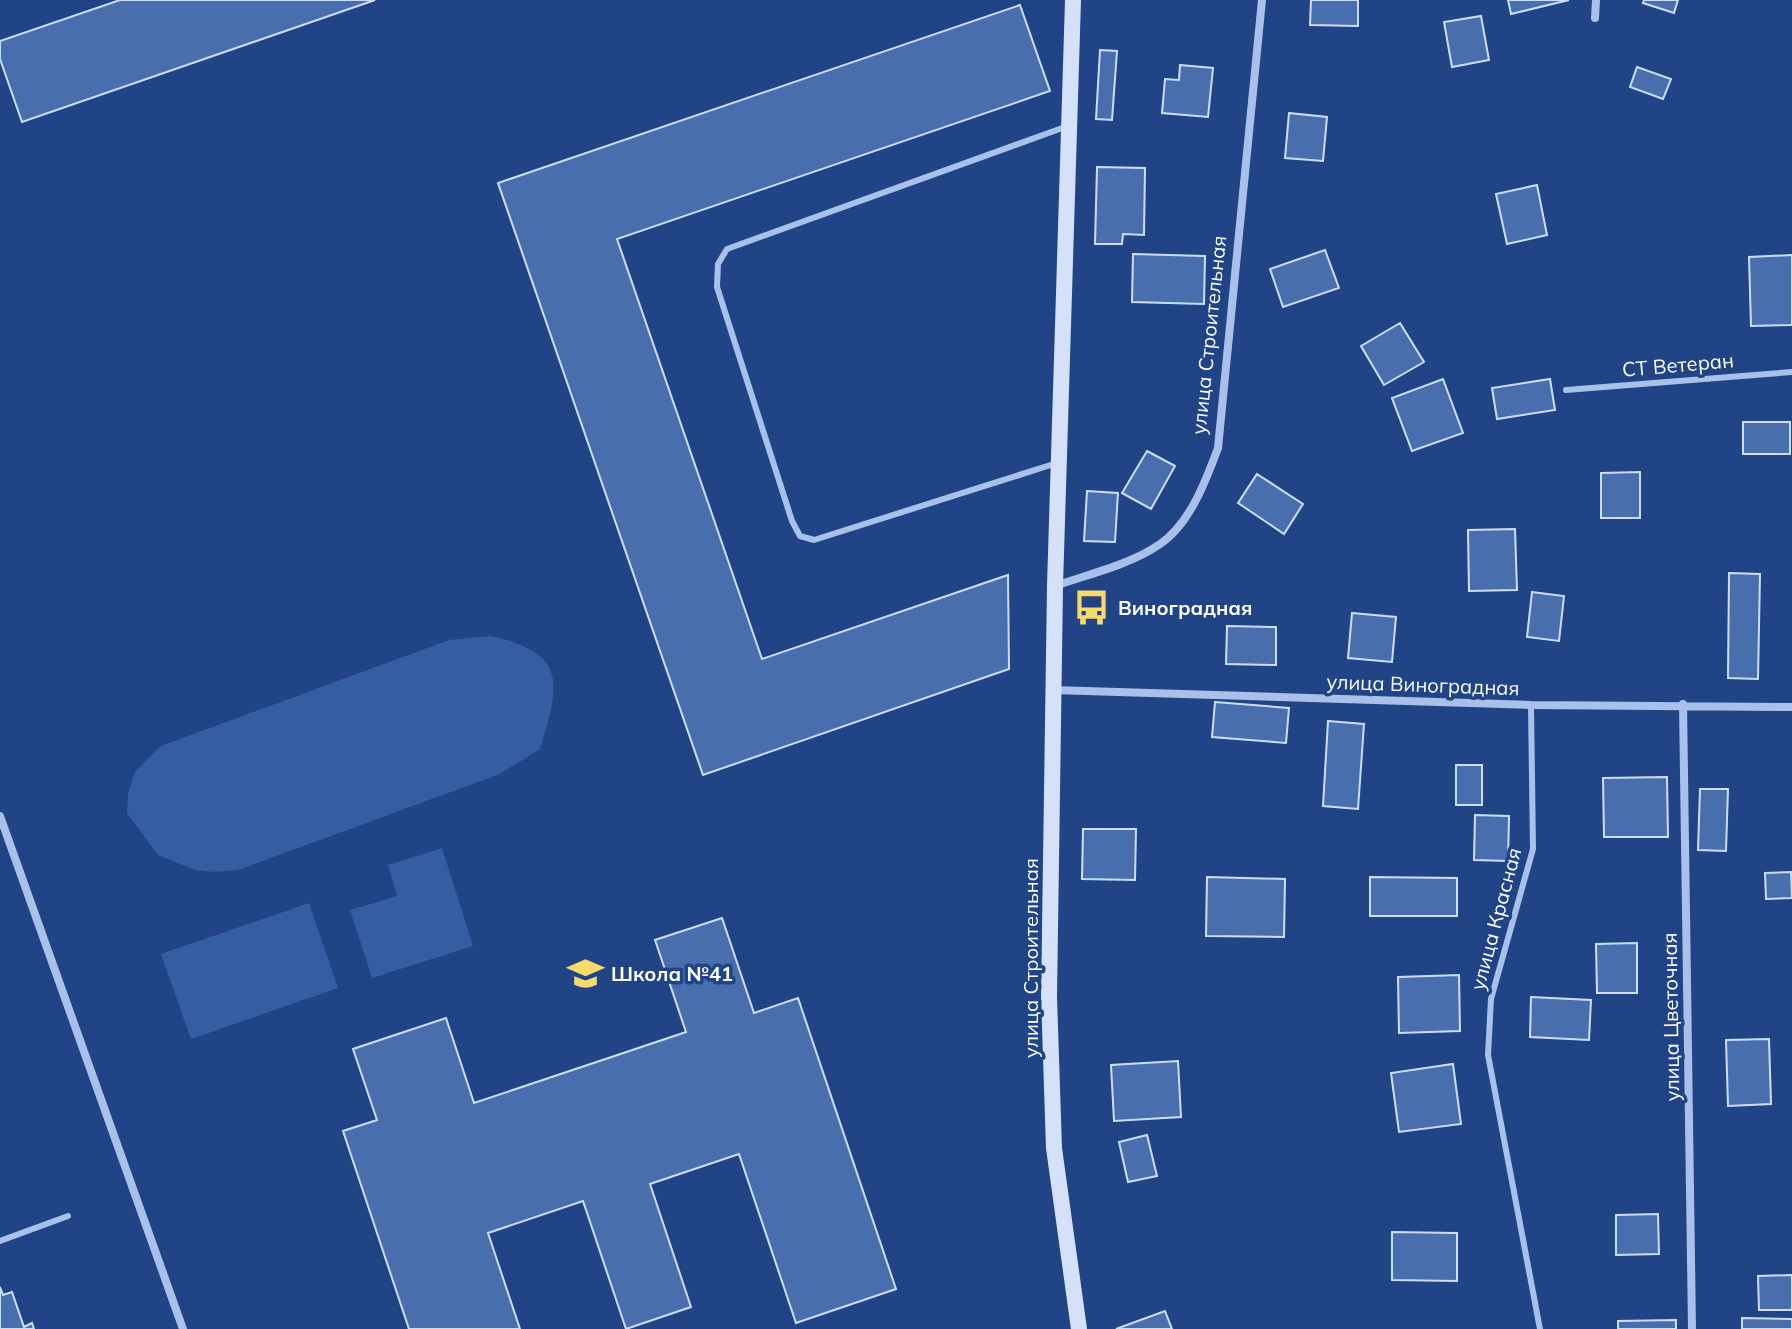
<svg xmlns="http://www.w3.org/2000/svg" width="1792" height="1329" viewBox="0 0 1792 1329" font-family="Mulish,sans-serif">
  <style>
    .green { fill: #345da3 }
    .building { fill: #496eae; stroke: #ceddf7; stroke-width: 2 }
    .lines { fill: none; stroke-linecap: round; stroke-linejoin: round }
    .lane { stroke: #a9c1ea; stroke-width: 6 }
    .street { stroke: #a9c1ea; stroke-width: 8 }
    .secondary { stroke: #d4e1f8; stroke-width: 16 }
    .labels { text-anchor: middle; stroke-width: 7; stroke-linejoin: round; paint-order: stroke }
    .street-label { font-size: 20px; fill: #fff; stroke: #204486 }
    .poi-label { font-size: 20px; font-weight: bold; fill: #fff; stroke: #204486; text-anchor: start }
  </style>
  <rect width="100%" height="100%" fill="#204486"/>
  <path class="green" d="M491,636C568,653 560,684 540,749L500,774L238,870L213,872L195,870L158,855L127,813L128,794L135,772L161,746L449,640Z
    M442,848L473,946L372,978L350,910L397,896L388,865Z
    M309,903L338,988L191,1039L161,954Z"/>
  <path class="building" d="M120,0H375L22,122L0,59V41Z
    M1311,0H1358V26L1310,25Z
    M1508,0H1569L1511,14Z
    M1644,0H1678L1674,13L1643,3Z
    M1020,5L1050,91L617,239L762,659L1008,575L1009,669L703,775L498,183Z
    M1481,16L1489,60L1452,67L1444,22Z
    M1100,50L1117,51L1112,120L1096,119Z
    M1180,65L1213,68L1208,117L1162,113L1165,79L1179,80Z
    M1637,67L1671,79L1663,99L1630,87Z
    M1289,113L1327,117L1323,161L1285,158Z
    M1097,167L1145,168L1144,235L1123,234L1122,244H1095Z
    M1537,185L1547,235L1507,244L1496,194Z
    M1325,250L1339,288L1283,307L1270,269Z
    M1133,254L1205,256L1204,304L1132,302Z
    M1792,255V325L1751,326L1749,257Z
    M1400,323L1424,362L1384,385L1361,346Z
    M1443,379L1463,433L1412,451L1392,398Z
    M1550,379L1555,410L1497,419L1492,388Z
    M1743,422H1790V454H1743Z
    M1147,451L1175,466L1151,509L1122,493Z
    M1640,472V518H1601V473Z
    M1257,474L1303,504L1284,534L1238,503Z
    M1087,491L1118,493L1115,542L1084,541Z
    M1515,529L1517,590L1469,591L1468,530Z
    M1729,573L1760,574L1758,679L1728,678Z
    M1532,592L1564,596L1559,641L1527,637Z
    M1352,613L1396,617L1392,662L1348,658Z
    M1227,626L1276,627V665L1226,664Z
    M1215,702L1289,708L1286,743L1212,737Z
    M1328,721L1364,724L1358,809L1323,806Z
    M1456,765H1482V805H1456Z
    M1667,777L1668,837H1604L1603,778Z
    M1700,789H1728L1726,851L1698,850Z
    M1475,815L1509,816L1508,861L1474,860Z
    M1083,829H1136L1135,880L1082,879Z
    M1791,872L1792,898L1766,899L1765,873Z
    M1207,877L1285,879L1284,937L1206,936Z
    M1370,877L1457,878V916H1370Z
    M722,918L754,1013L798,998L896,1289L796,1323L739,1154L650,1184L691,1307L626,1329L583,1201L488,1233L520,1329H409L343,1131L377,1120L353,1049L446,1018L474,1103L686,1032L655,940Z
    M1637,943V993H1597L1596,944Z
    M1459,975L1460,1031L1399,1033L1398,977Z
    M1531,997L1591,1000L1589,1040L1530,1037Z
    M1769,1039L1771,1104L1728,1106L1726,1040Z
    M1178,1061L1181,1117L1114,1121L1111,1065Z
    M1453,1064L1461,1124L1399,1132L1391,1073Z
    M1147,1135L1157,1176L1128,1182L1119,1142Z
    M1658,1214L1659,1254L1616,1255V1215Z
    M1392,1232L1457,1233V1281L1392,1280Z
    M1792,1275V1310H1759L1758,1276Z
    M0,1287L3,1295L12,1292L24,1327L32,1323L34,1329H0Z
    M1165,1311L1172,1329H1116Z
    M1742,1318L1792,1319V1329H1742Z
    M1676,1320V1329H1618V1321Z"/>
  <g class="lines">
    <path class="lane" d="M1566,390L1792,372
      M1057,463L814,540L800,536L792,521L717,287L718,264L727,249L1065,127
      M1531,705L1533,849L1491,999L1488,1055L1540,1329
      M0,1241L68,1216"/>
    <path class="street" d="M1595,18L1596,0
      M1055,586C1089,574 1130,565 1160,544C1190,524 1206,480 1218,448L1262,0
      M1053,690L1531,705L1792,707
      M1683,704L1692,1329
      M0,816L183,1329"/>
    <path class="secondary" d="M1073,0L1055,586L1049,997L1054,1148L1079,1329"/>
  </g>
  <defs>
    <symbol id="bus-bare" viewBox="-9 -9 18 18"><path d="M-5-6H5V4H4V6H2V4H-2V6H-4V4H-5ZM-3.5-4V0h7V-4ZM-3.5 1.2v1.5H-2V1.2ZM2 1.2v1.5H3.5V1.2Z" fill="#f7da6a" stroke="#204486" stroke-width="2.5" paint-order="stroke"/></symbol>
    <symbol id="school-bare" viewBox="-9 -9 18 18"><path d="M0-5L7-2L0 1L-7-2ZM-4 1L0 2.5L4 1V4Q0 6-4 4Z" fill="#f7da6a" stroke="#204486" stroke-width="2.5" paint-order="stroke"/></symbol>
  </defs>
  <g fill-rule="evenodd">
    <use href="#bus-bare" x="1066" y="582" width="51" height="51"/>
    <use href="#school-bare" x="560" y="948" width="51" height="51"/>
  </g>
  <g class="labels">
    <g class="street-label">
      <text transform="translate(1209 335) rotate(-84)" y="7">улица Строительная</text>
      <text transform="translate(1678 365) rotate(-5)" y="7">СТ Ветеран</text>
      <text transform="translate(1423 685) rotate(2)" y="7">улица Виноградная</text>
      <text transform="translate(1496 919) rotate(-75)" y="7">улица Красная</text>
      <text transform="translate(1031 958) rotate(-90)" y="7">улица Строительная</text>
      <text transform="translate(1671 1017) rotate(-91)" y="7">улица Цветочная</text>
    </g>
    <g class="poi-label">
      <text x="1118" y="615">Виноградная</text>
      <text x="611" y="981">Школа №41</text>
    </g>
  </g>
</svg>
